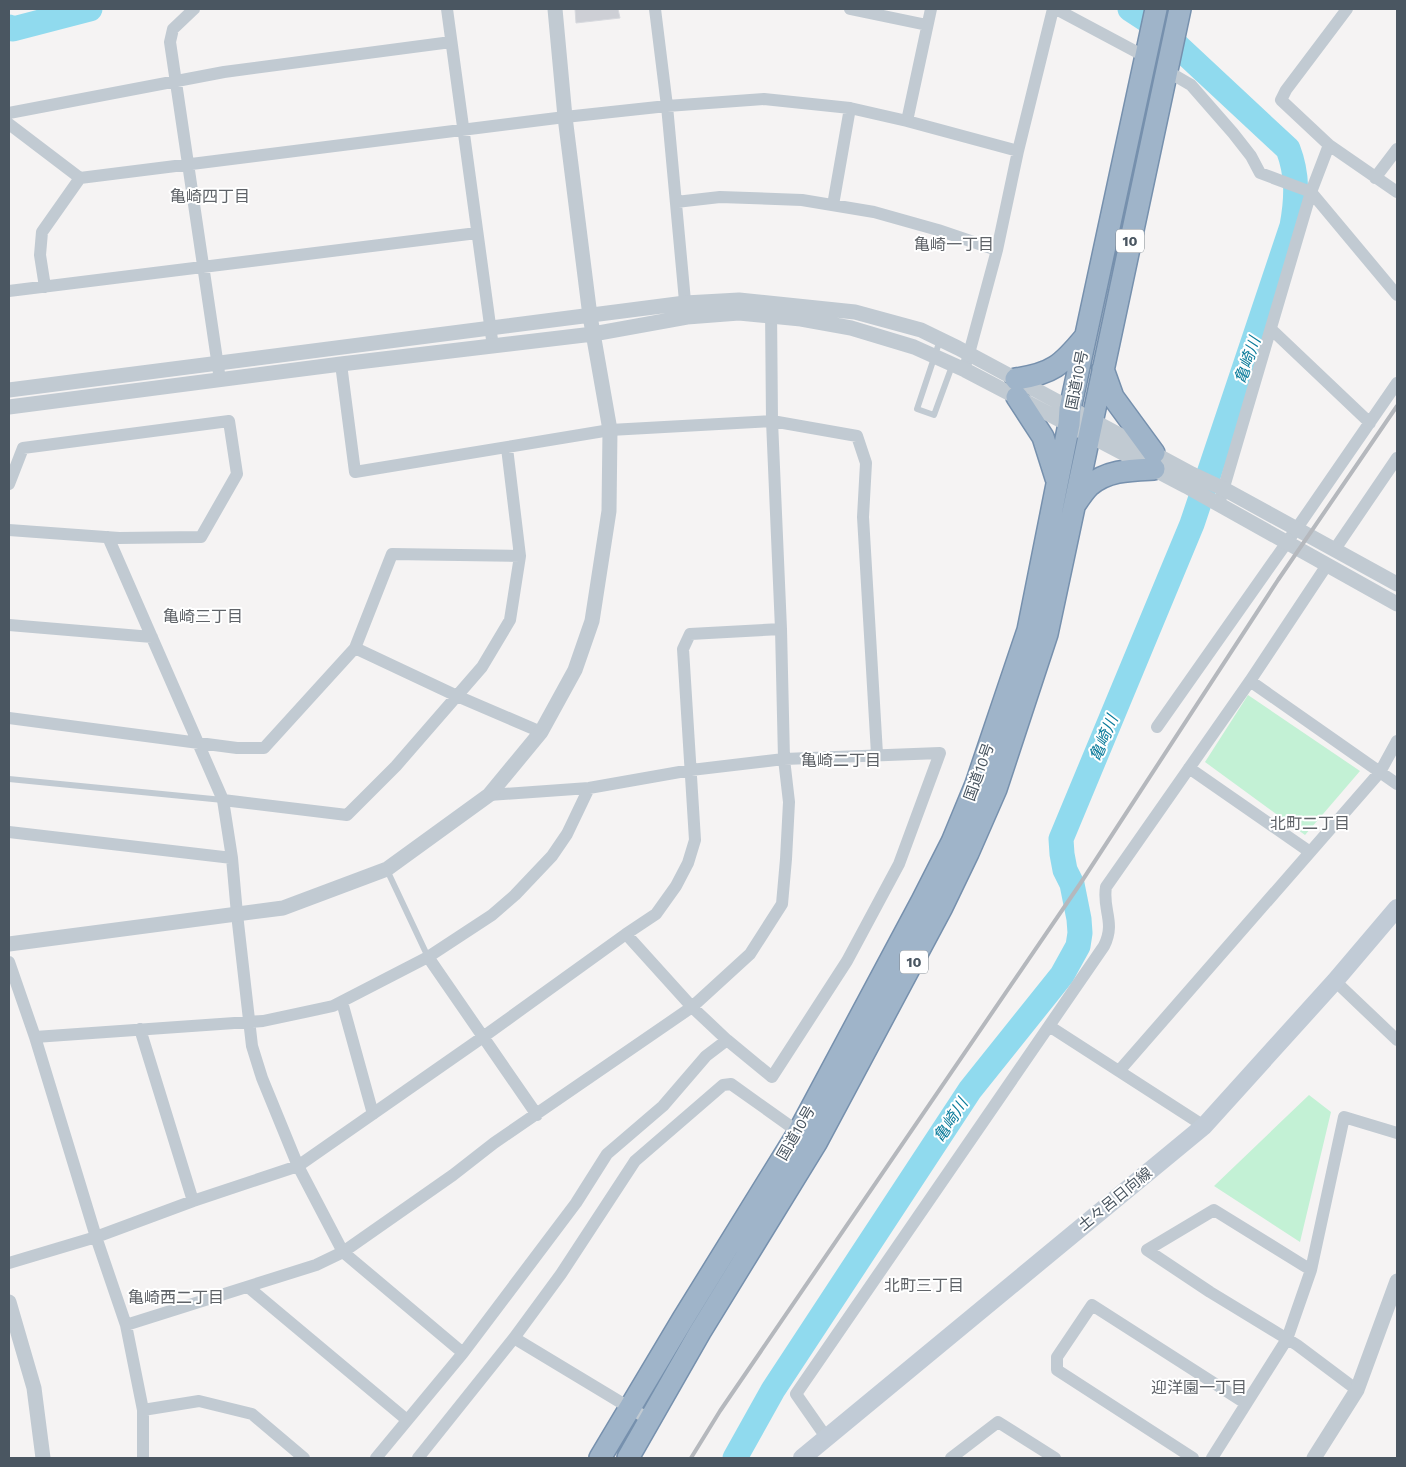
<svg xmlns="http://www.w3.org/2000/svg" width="1406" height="1467" viewBox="0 0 1406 1467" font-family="'Work Sans','Noto Sans JP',sans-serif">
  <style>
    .green { fill: #c3f1d5 }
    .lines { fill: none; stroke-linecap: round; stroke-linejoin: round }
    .river { stroke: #90daee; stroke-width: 25 }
    .building { fill: #cdcfd5; stroke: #d7d9de }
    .trunk-casing { stroke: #7690ad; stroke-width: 24 }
    .service { stroke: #c1cad2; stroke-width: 6 }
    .minor { stroke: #c1cad2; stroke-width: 12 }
    .tertiary { stroke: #c1cad2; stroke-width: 15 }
    .secondary { stroke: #c1cbd6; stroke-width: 18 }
    .trunk { stroke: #9fb4c9; stroke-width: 21 }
    .rail { stroke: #b5b8bd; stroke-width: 4 }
    .labels { text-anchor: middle; stroke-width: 4; stroke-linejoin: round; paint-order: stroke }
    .shield { fill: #fff; stroke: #808990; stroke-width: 1 }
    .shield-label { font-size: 14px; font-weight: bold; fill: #4a5661 }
    .street-label { font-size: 15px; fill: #4a5661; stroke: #fff }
    .neighbourhood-label { font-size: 16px; fill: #5f6368; stroke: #fff }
    .water-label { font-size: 16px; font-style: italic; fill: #0c7c9b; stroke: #fff }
  </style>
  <rect width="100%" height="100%" fill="#f5f3f3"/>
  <path class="green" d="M1248,695L1360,771L1305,835L1205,762Z
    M1309,1095L1331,1112L1300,1242L1214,1186Z"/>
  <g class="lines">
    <path class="river" d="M9,27L13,29L90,9
      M735,1458L773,1390L970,1090L1062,975L1078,946L1080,933L1079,919L1072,884L1065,870L1062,854L1061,839L1192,524L1292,226C1297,199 1298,175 1288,149L1156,26L1130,9"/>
  </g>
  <path class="building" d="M575,9H618L620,18L576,23Z"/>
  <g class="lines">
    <defs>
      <path id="trunk" d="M1103,369L1113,397L1154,453
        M1016,379C1052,374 1062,365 1085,337
        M1017,397L1043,437L1056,478
        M1076,503C1080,497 1084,491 1089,486C1107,470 1131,470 1154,469
        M600,1458L683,1319L798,1133L922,901L952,842L976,784L1028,630L1069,424L1070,409L1156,9
        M628,1458L700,1332L816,1143L942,907L968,853L996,789L1047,634L1180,9"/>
    </defs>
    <use href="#trunk" class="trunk-casing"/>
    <path class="service" d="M940,340L917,409L934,415L952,366
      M9,779L223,800
      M387,870L428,957"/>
    <path class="minor" d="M194,9L173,29L170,42L220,380
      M447,9L493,347
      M655,9L667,106L686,312
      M850,9L927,25
      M1056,9L1146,57
      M1347,9L1286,90L1281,100L1329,145L1397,192
      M1167,71L1191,85L1233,133L1251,156L1260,173L1311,192L1397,295
      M9,113L224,72L451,42
      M907,121L931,9
      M9,124L80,178L565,117L667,106L764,99L850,108L907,121L1018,151
      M1375,178L1397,149
      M676,202L720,197L802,200L874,212L938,230L997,250
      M833,205L850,108
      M45,287L40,255L42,232L80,178
      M9,291L477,233
      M1272,330L1370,423
      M967,361L997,250L1018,151L1053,9
      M341,364L355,472L610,430L772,421L857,436L866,463L863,517L877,754
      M9,484L23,448L229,421L237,474L201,537L119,538L9,530
      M1219,504L1311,192L1329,145
      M108,537L223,800L232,858L237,914L252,1046L262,1078L298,1166L343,1252L463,1353
      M1335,549L1397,458
      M9,625L152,637
      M355,648L457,696L541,732
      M1250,681L1397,784
      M9,718L237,748H264L355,648L392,554L520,556
      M1157,727L1297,528L1397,383
      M1189,768L1310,852
      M489,795L589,788L691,770L784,759L940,753L899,864L847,961L772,1077L727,1040L692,1007L626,934
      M223,800L347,815L396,766L482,667L510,620L520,556L507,448
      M9,832L232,858
      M428,957L537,1115
      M9,962L35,1037L96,1237L126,1325L143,1410V1458
      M1335,981L1397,1040
      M342,1002L373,1114
      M1049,1026L1204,1126
      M140,1029L193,1201
      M35,1037L263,1021L333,1006L428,957L492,915L515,895L552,856L567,834L589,788
      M1119,1071L1380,772L1397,741
      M9,1263L96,1237L193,1201L298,1166L483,1037L626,934L656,914L676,886L688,863L695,840L683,649L690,634L781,629
      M1311,1270L1214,1210L1147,1250L1210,1292L1297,1345L1357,1390
      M248,1287L407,1420
      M126,1325L316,1265L343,1252L453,1175L494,1143L692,1007L750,954L782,904L786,859L789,802L784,759L781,629L772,421L771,308
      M514,1338L650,1420
      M143,1410L199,1401L252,1414L304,1458
      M826,1437L796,1394L1104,946C1116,922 1102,910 1106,887L1250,681L1327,565
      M376,1458L463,1353L576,1203L607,1154L663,1106L706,1056L727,1040
      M418,1458L514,1338L561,1274L635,1161L723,1085L731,1084L804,1136
      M951,1458L998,1422L1055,1458
      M1193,1458L1057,1370V1357L1092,1305L1245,1403
      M1212,1458L1287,1339L1311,1270L1344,1117L1397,1133"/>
    <path class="tertiary" d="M9,390L685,303L739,300L855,312L921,330L958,348L1192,474L1224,489L1397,584
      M9,407L341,364L593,334L687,317L739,313L801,319L851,328L914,347L965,370L1186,486L1397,604
      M9,944L283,908L387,869L489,795L541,732L575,670L592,621L609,511L610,430L590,316L565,117L555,9
      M9,1302L34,1388L43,1458
      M1314,1458L1357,1390L1397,1281"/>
    <path class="secondary" d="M802,1458L1204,1126L1335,981L1397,908"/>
    <use href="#trunk" class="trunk"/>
    <path class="rail" d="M691,1458L720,1411L1080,884L1278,580L1397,406"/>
  </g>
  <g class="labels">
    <g class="shield">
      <rect x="1116" y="229.5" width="28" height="23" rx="4"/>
      <rect x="900" y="950.5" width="28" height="23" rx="4"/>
    </g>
    <g class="shield-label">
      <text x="1130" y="246">10</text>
      <text x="914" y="967">10</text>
    </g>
    <g class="street-label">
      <text transform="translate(1077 380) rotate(-79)" y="5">国道10号</text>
      <text transform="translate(979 772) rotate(-70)" y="5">国道10号</text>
      <text transform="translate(796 1133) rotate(-60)" y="5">国道10号</text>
      <text transform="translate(1115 1199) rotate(-39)" y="5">土々呂日向線</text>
    </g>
    <g class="neighbourhood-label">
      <text x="210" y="202">亀崎四丁目</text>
      <text x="954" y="250">亀崎一丁目</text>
      <text x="203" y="622">亀崎三丁目</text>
      <text x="841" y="766">亀崎二丁目</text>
      <text x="1310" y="829">北町二丁目</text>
      <text x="924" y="1291">北町三丁目</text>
      <text x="176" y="1303">亀崎西二丁目</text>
      <text x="1199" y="1393">迎洋園一丁目</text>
    </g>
    <g class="water-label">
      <text transform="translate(1247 360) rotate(-71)" y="6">亀崎川</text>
      <text transform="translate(1103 738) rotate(-67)" y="6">亀崎川</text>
      <text transform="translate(950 1120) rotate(-57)" y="6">亀崎川</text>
    </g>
  </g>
  <rect width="1406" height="1467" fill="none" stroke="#4a5661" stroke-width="20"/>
</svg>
